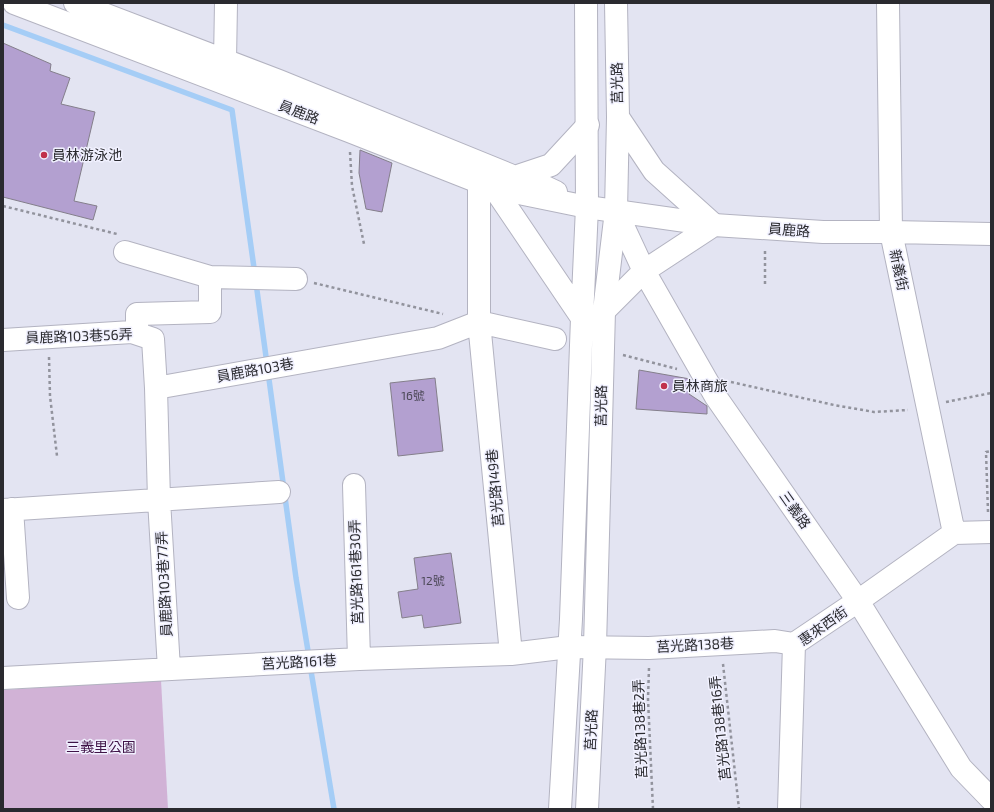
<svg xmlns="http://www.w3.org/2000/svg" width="994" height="812" viewBox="0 0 994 812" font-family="'Exo 2','Noto Sans TC',sans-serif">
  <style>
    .green { fill: #d1b2d6 }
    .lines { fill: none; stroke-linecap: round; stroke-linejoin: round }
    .stream { stroke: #a5cdf6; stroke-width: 5.5 }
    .building { fill: #b3a0d0; stroke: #847f8b }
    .minor-casing { stroke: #b3b3c1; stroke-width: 24 }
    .major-casing { stroke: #b3b3c1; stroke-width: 24 }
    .path { stroke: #92939d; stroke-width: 2.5; stroke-dasharray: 3 3; stroke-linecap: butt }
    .minor { stroke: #fff; stroke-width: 22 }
    .major { stroke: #fff; stroke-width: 22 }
    .poi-dot { fill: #c1314b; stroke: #f1f1ff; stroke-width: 1.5 }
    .labels { text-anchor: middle; stroke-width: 3; stroke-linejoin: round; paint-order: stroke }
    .number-label { font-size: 12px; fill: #4c4857 }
    .street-label { font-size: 14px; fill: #2a2a2f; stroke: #f1f1ff }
    .poi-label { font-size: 14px; fill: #2a2a2f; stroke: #f1f1ff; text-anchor: start }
    .park-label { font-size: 14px; fill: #401448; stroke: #f1f1ff }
  </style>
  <rect width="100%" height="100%" fill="#e3e4f2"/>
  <path class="green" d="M161,680L168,809H3V690Z"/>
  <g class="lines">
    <path class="stream" d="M3,25L232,110L255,275
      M256,283L267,364
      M268,372L296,578L309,657
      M310,665L334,809"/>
  </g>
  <path class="building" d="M3,43L51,64L50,71L70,78L61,104L95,112L74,201L97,206L93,220L3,197Z
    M360,150L392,163L382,212L366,209L359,173Z
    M639,370L690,379L689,394L707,406V414L636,409Z
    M435,378L443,451L398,456L390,383Z
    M451,553L461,623L424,628L422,615L402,618L398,592L418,589L414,558Z"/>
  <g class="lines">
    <defs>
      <path id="minor" d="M14,3L349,131L494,188L587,207L714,225L823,232H891L991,234
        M75,3L279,81L515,177H524L556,192
        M888,3L891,232L954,533
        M220,73L225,61L226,3
        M515,177L551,165L588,125
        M479,182V322L511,654
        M616,211L644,271L716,397L858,601L961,768L991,799
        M125,252L210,277L296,279
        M604,311L644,271L714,225
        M479,322L555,339
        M137,333V314L210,312V277
        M3,340L132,332L153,339L156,388L159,500L169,669
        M156,388L438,338L479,322
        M354,485L359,659
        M12,509L18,598
        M3,510L279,492
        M794,644L858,601L954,533L991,532
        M3,678L359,659L511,654L569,647L649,648L775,641L794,644
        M789,809L794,644"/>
      <path id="major" d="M618,117L654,171L714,225
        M494,188L582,318
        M560,809L571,619L582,318L587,207L586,3
        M587,809L595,646L604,311L616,211L618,117L616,3"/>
    </defs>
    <use href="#minor" class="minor-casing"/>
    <use href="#major" class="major-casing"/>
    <path class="path" d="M350,152L352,186L364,244
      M3,206L117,234
      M314,283L443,314
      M765,284V248
      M623,355L677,369
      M49,357L50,396L57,456
      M731,382L834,405L874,412L908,410
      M946,402L991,393
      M988,512L986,452L991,451
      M723,664L739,809
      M649,668L648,699L653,809"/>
    <use href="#minor" class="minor"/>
    <use href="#major" class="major"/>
  </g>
  <g class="poi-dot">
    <circle cx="44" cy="155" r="4"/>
    <circle cx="664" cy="386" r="4"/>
  </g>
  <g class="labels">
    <g class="number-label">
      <text x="413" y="400">16號</text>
      <text x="433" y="585">12號</text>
    </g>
    <g class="street-label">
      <text transform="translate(617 83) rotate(-91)" y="5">莒光路</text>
      <text transform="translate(299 112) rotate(21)" y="5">員鹿路</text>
      <text transform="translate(789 230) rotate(4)" y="5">員鹿路</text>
      <text transform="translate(899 270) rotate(78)" y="5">新義街</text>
      <text transform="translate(79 336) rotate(-2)" y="5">員鹿路103巷56弄</text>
      <text transform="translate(255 370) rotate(-10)" y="5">員鹿路103巷</text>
      <text transform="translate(601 406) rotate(-89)" y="5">莒光路</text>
      <text transform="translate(495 488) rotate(-95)" y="5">莒光路149巷</text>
      <text transform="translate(795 510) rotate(55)" y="5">三義路</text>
      <text transform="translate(356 572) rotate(-92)" y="5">莒光路161巷30弄</text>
      <text transform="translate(164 584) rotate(-93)" y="5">員鹿路103巷77弄</text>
      <text transform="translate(823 626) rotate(-35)" y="5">惠來西街</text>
      <text transform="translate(695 645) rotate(-3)" y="5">莒光路138巷</text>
      <text transform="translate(299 662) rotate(-3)" y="5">莒光路161巷</text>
      <text transform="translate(720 728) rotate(-96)" y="5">莒光路138巷16弄</text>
      <text transform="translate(640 729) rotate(-92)" y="5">莒光路138巷2弄</text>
      <text transform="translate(591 730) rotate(-87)" y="5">莒光路</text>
    </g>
    <g class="poi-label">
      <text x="52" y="160">員林游泳池</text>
      <text x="672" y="391">員林商旅</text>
    </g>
    <g class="park-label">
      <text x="101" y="752">三義里公園</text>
    </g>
  </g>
  <rect width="994" height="812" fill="none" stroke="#2a2a2f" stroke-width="8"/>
</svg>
